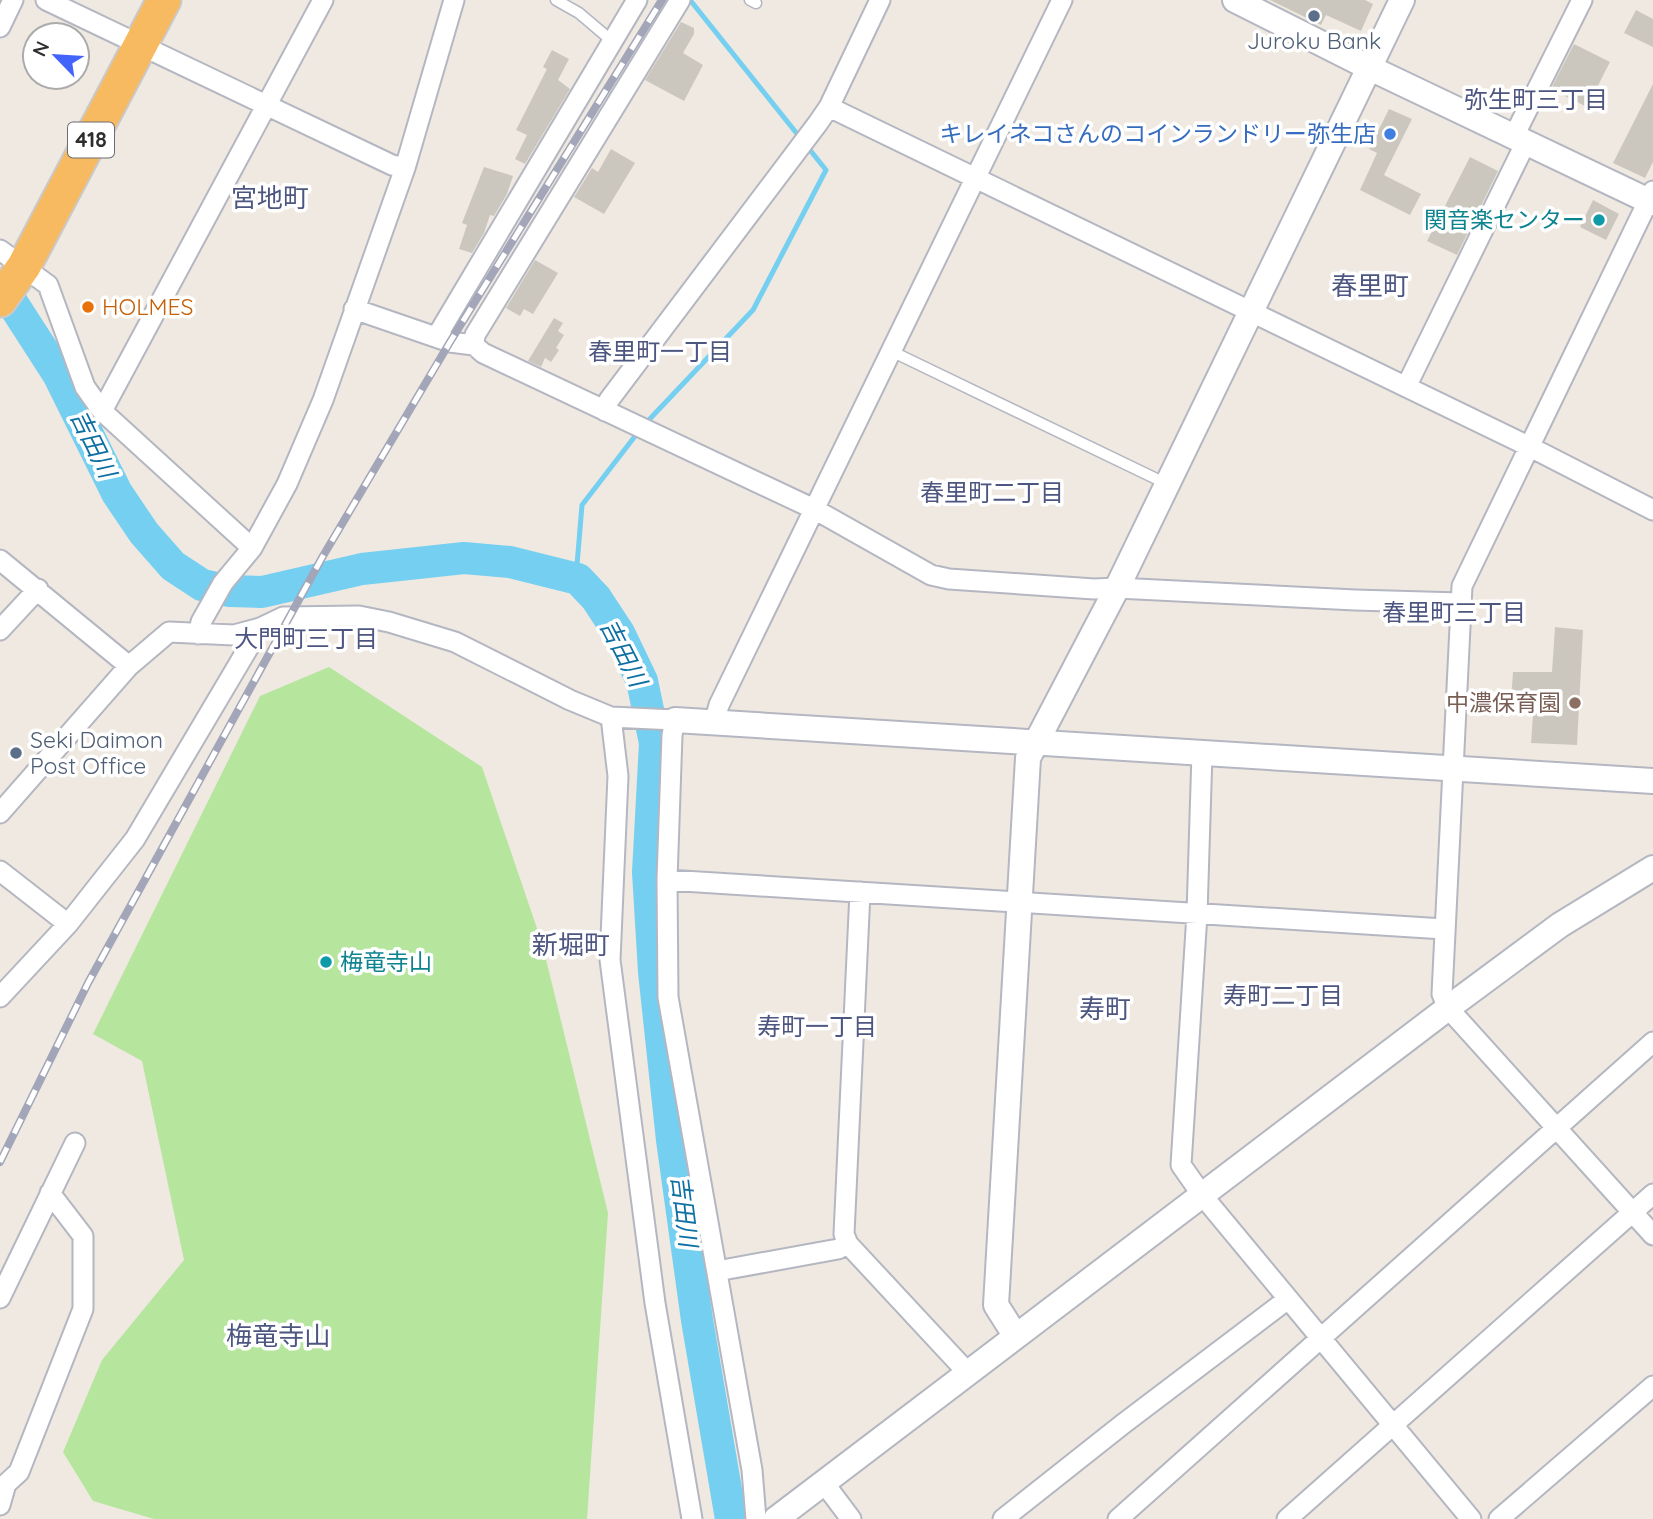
<svg xmlns="http://www.w3.org/2000/svg" width="1653" height="1519" viewBox="0 0 1653 1519" font-family="Quicksand,'Noto Sans JP',sans-serif">
  <style>
    .green { fill: #b6e59e }
    .lines { fill: none; stroke-linecap: round; stroke-linejoin: round }
    .stream { stroke: #75cff0; stroke-width: 5 }
    .river { stroke: #75cff0; stroke-width: 32 }
    .building { fill: #cbc7bf }
    .service-casing { stroke: #b4b7c1; stroke-width: 13 }
    .minor-casing { stroke: #b4b7c1; stroke-width: 23 }
    .tertiary-casing { stroke: #b4b7c1; stroke-width: 28 }
    .trunk-casing { stroke: #c9c9c9; stroke-width: 37 }
    .service { stroke: #fff; stroke-width: 10 }
    .minor { stroke: #fff; stroke-width: 19 }
    .tertiary { stroke: #fff; stroke-width: 24 }
    .trunk { stroke: #f8ba60; stroke-width: 33 }
    .rail-casing { stroke: #a3a6b8; stroke-width: 8 }
    .rail { stroke: #fff; stroke-width: 5; stroke-dasharray: 16; stroke-linecap: butt }
    .service-dot { fill: #5c6f8a; stroke: #fff; stroke-width: 2.5 }
    .shop-dot { fill: #3f7fe0; stroke: #fff; stroke-width: 2.5 }
    .culture-dot { fill: #0f9aa8; stroke: #fff; stroke-width: 2.5 }
    .food-dot { fill: #e8710a; stroke: #fff; stroke-width: 2.5 }
    .education-dot { fill: #8d6e63; stroke: #fff; stroke-width: 2.5 }
    .labels { text-anchor: middle; stroke-width: 7; stroke-linejoin: round; paint-order: stroke }
    .shield { fill: #fff; stroke: #6d6d6d; stroke-width: 2 }
    .shield-label { font-size: 21px; font-weight: bold; fill: #2e2e2e }
    .service-label { font-size: 23px; fill: #4e5e75; stroke: #fff }
    .shop-label { font-size: 23px; fill: #366cbe; stroke: #fff; text-anchor: end }
    .culture-label { font-size: 23px; fill: #0d838f; stroke: #fff; text-anchor: end }
    .food-label { font-size: 23px; fill: #c56008; stroke: #fff; text-anchor: start }
    .education-label { font-size: 23px; fill: #785e54; stroke: #fff; text-anchor: end }
    .neighbourhood-label { font-size: 24px; fill: #4d5680; stroke: #fff }
    .water-label { font-size: 24px; font-style: italic; fill: #0d6fa3; stroke: #fff }
    .quarter-label { font-size: 26px; fill: #4d5680; stroke: #fff }
  </style>
  <rect width="100%" height="100%" fill="#efe9e1"/>
  <path class="green" d="M329,667L482,767L542,943L608,1213L587,1519H154L93,1501L63,1452L102,1360L184,1260L142,1061L93,1034L260,696Z"/>
  <g class="lines">
    <path class="stream" d="M645,424L753,310L826,170L690,0
      M578,579L577,565L582,505L639,431"/>
    <path class="river" d="M0,284L58,374L117,493L144,533L173,566L202,585L230,591L262,592L362,569L464,558L510,562L578,579L596,598L619,633L642,681L655,743L648,872L654,972L672,1140L697,1320L731,1519"/>
  </g>
  <path class="building" d="M1270,0H1365L1373,4L1361,31L1326,15L1321,25Z
    M1636,10L1653,19V47L1624,33Z
    M681,22L694,28V34L683,53L703,65L684,101L645,80Z
    M1574,44L1610,62L1587,107L1551,89Z
    M552,50L569,59L558,80L570,89L525,164L515,159L527,135L516,130L547,69L543,67Z
    M1653,84V162L1645,178L1613,163Z
    M1389,109L1412,119L1384,175L1421,194L1410,215L1360,190L1377,153L1369,149Z
    M611,149L635,163L604,214L574,197L592,168L598,172Z
    M1470,157L1498,171L1457,255L1427,241Z
    M484,167L513,176L507,194L494,216L490,215L484,233L472,253L459,249L467,225L462,223Z
    M1593,200L1619,214L1606,240L1580,227Z
    M535,260L558,273L533,314L524,309L520,316L506,308Z
    M554,318L563,323L558,331L564,335L556,348L559,350L551,362L545,358L541,367L528,361Z
    M1555,627L1583,630L1577,745L1531,743L1534,702L1511,701L1513,672H1552Z"/>
  <g class="lines">
    <defs>
      <path id="service" d="M556,0L579,13L612,41
        M750,0L756,3
        M891,351L1167,484"/>
      <path id="minor" d="M46,0L392,165L405,168
        M0,27L13,0
        M829,107L1528,446L1653,510
        M1514,136L1582,0
        M1653,191L1462,586L1442,994L1448,1008L1653,1235
        M0,250L48,285L85,387L102,411L252,548
        M354,309L450,342L474,345L483,353L814,509L931,575L949,579L1094,589L1117,588L1355,600L1460,603
        M437,336L637,0
        M474,345L475,335L680,0
        M1406,387L1526,142
        M102,411L323,0
        M605,411L609,400L818,123L829,107L880,0
        M0,560L129,666
        M0,630L38,589
        M198,634L201,622L223,583L252,548L287,484L323,400L405,168L454,0
        M611,717L618,776L610,960L655,1303L692,1519
        M714,723L719,705L1062,0
        M1202,753L1197,914L1181,1165L1202,1195L1471,1519
        M0,813L129,666L169,632L234,635L260,628L283,617L359,616L389,622L455,642L570,700L611,717L675,720L672,735L667,880L668,997L752,1470L756,1519
        M0,871L68,924
        M667,880L1444,929
        M860,892L844,1234L848,1244L968,1373
        M0,997L68,924L135,839L260,628
        M717,1271L838,1249L848,1244
        M0,1298L75,1143
        M824,1483L851,1519
        M0,1505L6,1484L19,1472L83,1309V1236L50,1193
        M1003,1519L1123,1424L1288,1299
        M1118,1519L1653,1042
        M1287,1519L1653,1194
        M1499,1519L1653,1386"/>
      <path id="tertiary" d="M1235,0L1370,68L1653,203
        M675,720L1653,781
        M1015,1335L996,1305L1028,758L1117,588L1402,0
        M776,1519L1448,1008L1560,925L1653,868"/>
      <path id="trunk" d="M0,300L24,266L164,0"/>
    </defs>
    <use href="#service" class="service-casing"/>
    <use href="#minor" class="minor-casing"/>
    <use href="#tertiary" class="tertiary-casing"/>
    <use href="#trunk" class="trunk-casing"/>
    <use href="#service" class="service"/>
    <use href="#minor" class="minor"/>
    <use href="#tertiary" class="tertiary"/>
    <use href="#trunk" class="trunk"/>
    <defs>
      <path id="rail" d="M0,1162L88,983L323,556L450,342L662,0"/>
    </defs>
    <use href="#rail" class="rail-casing"/>
    <use href="#rail" class="rail"/>
  </g>
  <g class="service-dot">
    <circle cx="1314" cy="16" r="7"/>
    <circle cx="16" cy="753" r="7"/>
  </g>
  <circle class="shop-dot" cx="1390" cy="134" r="7"/>
  <g class="culture-dot">
    <circle cx="1599" cy="220" r="7"/>
    <circle cx="326" cy="962" r="7"/>
  </g>
  <circle class="food-dot" cx="88" cy="307" r="7"/>
  <circle class="education-dot" cx="1575" cy="703" r="7"/>
  <g class="labels">
    <rect class="shield" x="68" y="122.5" width="46" height="35" rx="5"/>
    <g class="shield-label">
      <text x="91" y="147">418</text>
    </g>
    <g class="service-label">
      <text x="1314" y="49">Juroku Bank</text>
      <text x="30" y="748" text-anchor="start">Seki Daimon<tspan x="30" dy="26">Post Office</tspan></text>
    </g>
    <g class="shop-label">
      <text x="1376" y="142">キレイネコさんのコインランドリー弥生店</text>
    </g>
    <g class="culture-label">
      <text x="1585" y="228">関音楽センター</text>
      <text x="340" y="970" text-anchor="start">梅竜寺山</text>
    </g>
    <g class="food-label">
      <text x="102" y="315">HOLMES</text>
    </g>
    <g class="education-label">
      <text x="1561" y="711">中濃保育園</text>
    </g>
    <g class="neighbourhood-label">
      <text x="1536" y="108">弥生町三丁目</text>
      <text x="660" y="360">春里町一丁目</text>
      <text x="992" y="501">春里町二丁目</text>
      <text x="1454" y="621">春里町三丁目</text>
      <text x="306" y="647">大門町三丁目</text>
      <text x="1283" y="1004">寿町二丁目</text>
      <text x="817" y="1035">寿町一丁目</text>
    </g>
    <g class="water-label">
      <text transform="translate(93 444) rotate(64)" y="8">吉田川</text>
      <text transform="translate(623 653) rotate(63)" y="8">吉田川</text>
      <text transform="translate(684 1211) rotate(83)" y="8">吉田川</text>
    </g>
    <g class="quarter-label">
      <text x="270" y="207">宮地町</text>
      <text x="1370" y="295">春里町</text>
      <text x="571" y="954">新堀町</text>
      <text x="1105" y="1018">寿町</text>
      <text x="278" y="1345">梅竜寺山</text>
    </g>
  </g>
  <g transform="translate(56 56) rotate(295)"><circle r="33" fill="#ffffff" stroke="#ababab" stroke-width="2"/>
  <path d="M0-5L12 26L0 18L-12 26Z" fill="#4264fb"/>
  <text y="-10" font-size="19" font-weight="bold" text-anchor="middle" fill="#2e2e2e">N</text>
  </g>
</svg>
